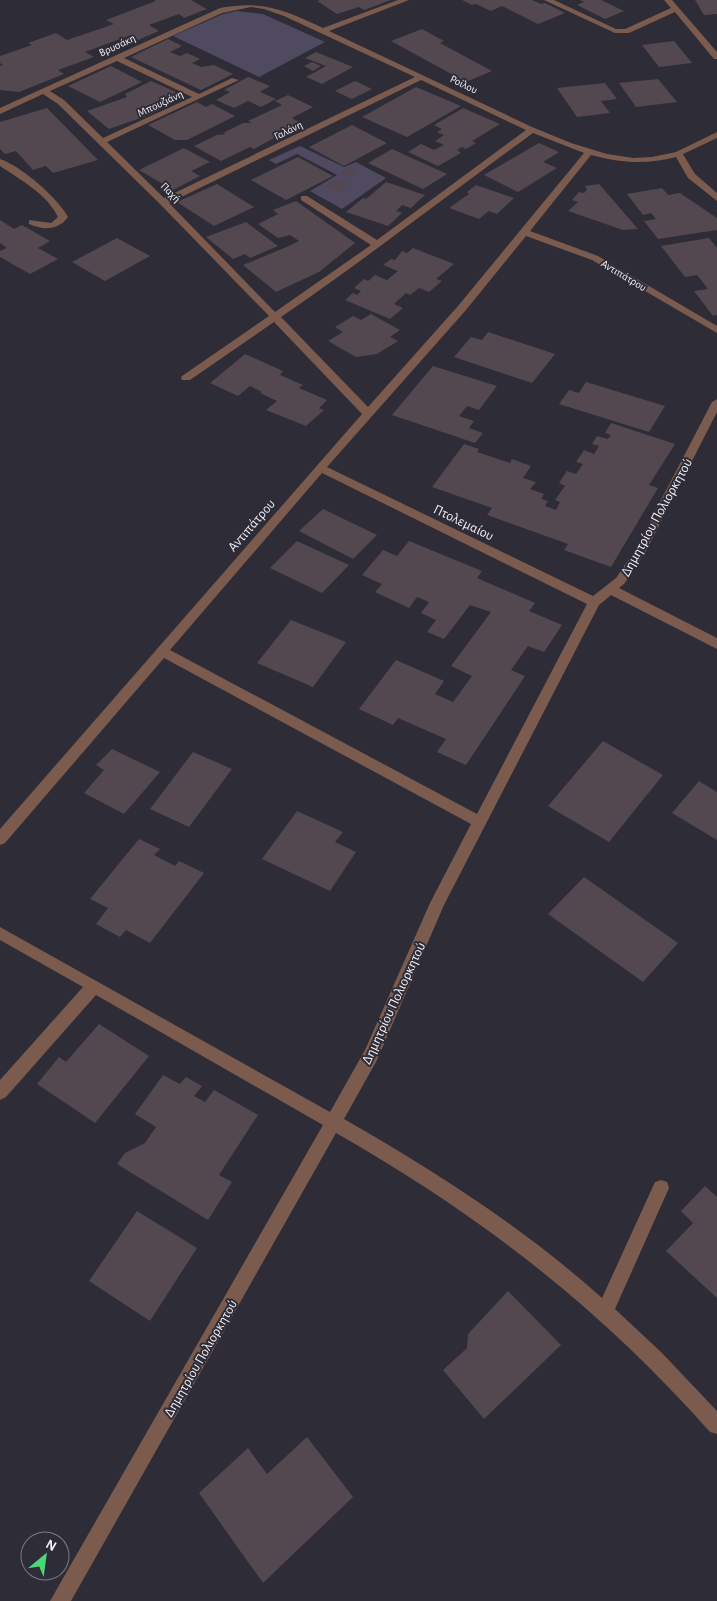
<svg xmlns="http://www.w3.org/2000/svg" width="717" height="1601" viewBox="0 0 717 1601" font-family="'Alegreya Sans',sans-serif">
  <style>
    .green { fill: #4f4a60 }
    .building { fill: #534850 }
    .lines { fill: none; stroke-linecap: round; stroke-linejoin: round }
    .minor { fill: #7b5b4d; fill-rule: evenodd }
    .tertiary { fill: #7b5b4d; fill-rule: evenodd }
    .labels { text-anchor: middle; stroke-width: 4; stroke-linejoin: round; paint-order: stroke }
    .far-street-label { font-size: 11px; fill: #f2f0f7; stroke: #2e2c37 }
    .street-label { font-size: 14px; fill: #f2f0f7; stroke: #2e2c37 }
  </style>
  <rect width="100%" height="100%" fill="#2e2c37"/>
  <path class="green" d="M237,11L263,14L325,42L259,77L173,36L223,14Z
    M300,146L344,167L356,162L386,178L342,209L310,191L337,175L297,154L276,164L269,160Z"/>
  <path class="building" d="M154,0H191L207,9L184,18L179,14L149,25L159,31L138,40L131,35L85,52L94,57L58,70L64,74L19,92L0,90V66L3,65L0,63V56L32,45L28,43L56,33L67,40L114,24L106,20L156,1Z
    M321,0H391L364,10L359,7L337,14L317,1Z
    M462,0H532L541,4L545,3L565,13L538,24L502,6L491,11L476,4L472,5Z
    M580,0H601L624,11L605,19L577,5L584,2Z
    M695,0H717V14L704,15Z
    M422,29L444,41L440,43L492,71L466,82L391,41Z
    M168,39L182,46L170,52L180,56L187,53L200,59L192,63L201,67L214,65L233,74L201,90L131,57Z
    M674,41L692,63L659,67L642,45Z
    M316,52L353,67L322,84L306,77L326,66L305,58Z
    M312,62L321,66L313,71L304,66Z
    M111,66L142,82L100,102L68,86Z
    M248,77L270,86L260,92L276,99L261,107L248,101L234,108L216,100L230,92L224,90Z
    M658,79L677,102L636,107L619,83Z
    M151,81L185,96L149,115L109,129L87,111L127,97L125,94Z
    M355,81L372,89L352,99L335,91Z
    M605,83L617,99L601,101L610,113L577,117L557,88Z
    M416,87L461,106L407,137L362,117Z
    M288,95L313,107L292,118L299,122L275,134L278,136L254,149L250,147L221,161L194,146L217,135L226,134L223,133L243,123H252L248,121L282,105L275,101Z
    M197,102L206,107L212,104L235,116L187,140H175L148,125Z
    M47,108L98,160L53,173L46,166L33,170L16,151L5,154L0,149V122Z
    M463,108L500,124L472,141L476,143L466,149L462,147L457,150L461,153L438,166L408,152L421,144L434,150L444,145L435,141L444,135L437,132L442,129L434,125Z
    M352,125L387,143L344,166L309,147Z
    M539,143L559,152L543,162L557,168L518,192L484,175Z
    M184,148L210,162L191,171L200,176L173,190L139,170Z
    M392,149L447,174L423,189L368,163Z
    M298,157L333,176L286,200L251,180Z
    M350,167L359,172L349,177L339,173Z
    M333,181L345,182L347,187L341,191L331,190L326,185Z
    M386,182L425,195L411,208L402,205L396,211L402,213L388,226L346,212L363,198L366,199Z
    M217,184L254,207L214,226L177,202Z
    M599,184L638,229L623,230L568,211L578,202L572,200L579,192L584,193L587,190L585,186Z
    M476,185L514,198L497,214L489,211L479,219L449,208L469,194L467,192Z
    M662,188L668,195L680,193L717,218V230L658,239L644,221L656,219L651,213L643,215L627,194Z
    M296,201L355,243L319,272L276,292L243,265L289,246L299,241L290,235L278,238L258,224L278,214L273,210Z
    M0,220L14,229L22,225L50,241L38,248L58,259L30,274L0,257V251L7,248L0,243Z
    M246,222L278,246L250,258L245,254L233,259L206,237Z
    M117,238L150,256L105,281L72,262Z
    M709,238L717,248V315L713,316L694,291L708,289L697,275L685,277L661,246Z
    M413,248L454,264L436,279L442,281L429,292L419,288L410,295L406,293L394,304L403,308L390,319L345,300L353,293L357,295L361,291L354,288L364,279L368,281L375,275L387,280L398,271L383,265L391,259L395,260L402,251L407,253Z
    M371,314L400,330L390,337L398,341L377,354L356,357L328,341L343,332L335,327L353,316L361,320Z
    M488,332L555,354L532,383L454,357L471,337L482,340Z
    M245,354L283,371L280,375L303,385L299,388L327,400L319,408L324,410L306,426L266,410L277,401L260,393L262,392L250,386L238,396L210,383Z
    M433,366L497,386L479,410L467,406L459,416L474,421L469,428L483,433L475,443L392,415Z
    M586,382L665,406L649,432L559,404L569,390L579,393Z
    M611,423L675,444L649,485L658,488L611,567L564,550L568,544L487,515L492,508L432,487L464,444L479,449L477,452L510,463L512,459L531,466L523,478L536,482L530,489L544,494L541,499L548,501L545,506L556,510L560,502L555,500L565,486L559,483L567,471L576,474L583,464L576,462L584,450L594,454L599,446L592,444L597,436L608,439L611,435L605,433Z
    M323,509L377,535L353,559L299,531Z
    M297,541L349,565L322,593L270,568Z
    M409,541L482,571L477,578L535,603L529,611L562,625L544,652L528,646L511,670L525,676L466,765L437,752L446,739L398,718L393,725L359,709L396,660L444,681L435,694L453,702L472,676L451,666L491,612L470,605L444,639L427,632L436,620L421,613L429,602L417,597L409,608L375,592L382,584L362,575L383,550L397,556Z
    M291,620L346,642L313,687L257,663Z
    M603,741L663,775L609,842L548,806Z
    M112,749L160,772L124,814L84,793L104,770L96,765Z
    M193,752L232,769L189,827L150,809Z
    M699,781L717,792V840L672,813Z
    M297,811L343,832L335,842L356,852L330,891L262,859Z
    M139,839L160,849L154,855L175,866L179,861L204,873L150,943L126,930L120,937L96,924L108,908L90,899Z
    M584,877L678,943L643,982L548,914Z
    M99,1024L149,1056L95,1123L37,1084L59,1057L66,1062Z
    M163,1075L180,1084L186,1077L202,1086L194,1096L205,1102L214,1090L258,1115L219,1175L232,1182L208,1220L117,1164L125,1153L145,1143L156,1127L135,1114Z
    M705,1186L717,1197V1298L666,1251L693,1223L681,1211Z
    M137,1211L197,1248L150,1321L89,1281Z
    M508,1291L561,1345L484,1419L443,1370L467,1348L468,1334Z
    M307,1437L353,1497L263,1583L199,1493L248,1448L267,1474Z"/>
  <g class="lines">
    <path class="minor" d="M398,0H409L329,31L532,127L571,143L607,154L633,158L652,157L681,151L695,174L717,193V201L688,178L676,157C646,165 621,163 591,155L530,231L598,256L717,326V333L592,260L526,236L466,310L327,467L593,596L616,578L635,550L712,402L717,399V412L646,551L624,584L619,588L717,638V649L611,595L599,605L444,905L377,1060L344,1119C435,1171 524,1228 602,1298L655,1182L661,1180L667,1182L669,1188L615,1309L662,1353L717,1411V1434L710,1432C600,1308 480,1215 336,1133L71,1601H50L323,1125L96,995L6,1097L0,1100V1080L83,987L0,940V927L330,1112L365,1050L430,903L471,824L164,658L5,843L0,845V829L362,414L274,322L190,380H182L181,378L182,376L269,316L160,204L58,104L43,94L0,114V108L220,8C263,0 285,10 323,28ZM251,7L264,9L284,16L415,77L164,198L107,142L239,80L232,78L199,94L124,58L222,13ZM117,61L192,97L103,138L64,100L50,91ZM421,80L526,130L377,240L307,196H301V200L371,245L275,312L169,203ZM533,133L584,153L458,306L368,407L281,317C367,258 448,195 533,133ZM322,473L587,604L477,814L170,650Z
      M544,0H554L616,29H625L671,8L664,0H672L717,52V59H714L675,12L629,33H615Z
      M0,159C21,166 58,198 68,217C58,231 43,230 29,224V220L51,223L58,217C47,194 21,180 0,166Z"/>
    <path class="tertiary" d="M717,132V138L681,155L678,156L674,153Z"/>
  </g>
  <g class="labels">
    <g class="far-street-label">
      <text transform="translate(117 45) rotate(-25)" y="4">Βρυσάκη</text>
      <text transform="translate(464 84) rotate(26)" y="4">Ροίλου</text>
      <text transform="translate(160 103) rotate(-25)" y="4">Μπουζιάνη</text>
      <text transform="translate(288 130) rotate(-26)" y="4">Γαλάνη</text>
      <text transform="translate(171 192) rotate(45)" y="4">Παχή</text>
      <text transform="translate(624 275) rotate(31)" y="4">Αντιπάτρου</text>
    </g>
    <g class="street-label">
      <text transform="translate(656 517) rotate(-61)" y="5">Δημητρίου Πολιορκητού</text>
      <text transform="translate(464 522) rotate(26)" y="5">Πτολεμαίου</text>
      <text transform="translate(251 525) rotate(-49)" y="5">Αντιπάτρου</text>
      <text transform="translate(393 1003) rotate(-65)" y="5">Δημητρίου Πολιορκητού</text>
      <text transform="translate(200 1358) rotate(-60)" y="5">Δημητρίου Πολιορκητού</text>
    </g>
  </g>
  <g transform="translate(45 1556) rotate(29)"><circle r="24" fill="#2e2c37" stroke="#7c7a84"/>
  <path d="M0-4L9 19L0 12L-9 19Z" fill="#4bd677"/>
  <text y="-8" font-size="14" font-weight="bold" text-anchor="middle" fill="#f2f0f7">N</text>
  </g>
</svg>
